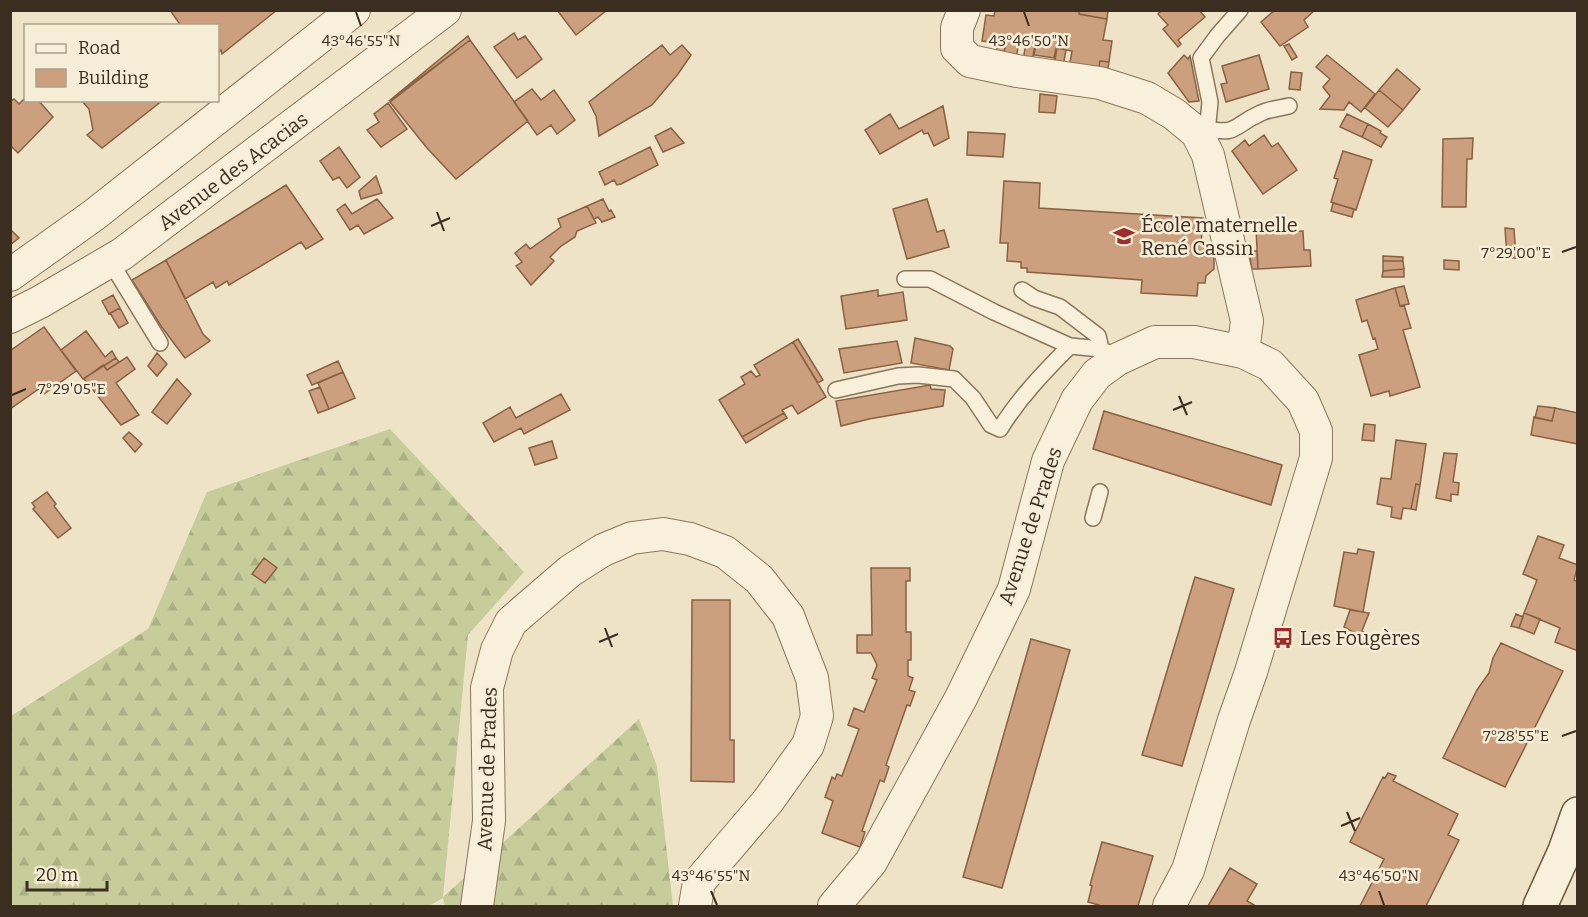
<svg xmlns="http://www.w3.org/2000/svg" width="1588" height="917" viewBox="0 0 1588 917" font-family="Bitter,serif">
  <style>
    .forest { fill: url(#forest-firs) }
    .building { fill: #cca07e; stroke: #896042; stroke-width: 1.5 }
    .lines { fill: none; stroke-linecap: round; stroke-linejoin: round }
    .lane-casing { stroke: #8a765c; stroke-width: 18 }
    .street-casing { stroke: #8a765c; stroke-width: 34 }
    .secondary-casing { stroke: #6c573f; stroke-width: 36 }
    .lane { stroke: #f9f0db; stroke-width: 15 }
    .street { stroke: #f9f0db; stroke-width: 32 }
    .secondary { stroke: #f9f0db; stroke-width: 33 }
    .ticks { fill: none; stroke: #3b2d20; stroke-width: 2 }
    .labels { text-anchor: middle; stroke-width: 5; stroke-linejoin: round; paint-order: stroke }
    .street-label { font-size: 20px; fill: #3b2d20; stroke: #f6edd7 }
    .poi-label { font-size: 20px; fill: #3b2d20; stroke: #f6edd7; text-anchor: start }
    .ticks-label { font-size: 15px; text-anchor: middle; fill: #3b2d20; stroke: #f6edd7; stroke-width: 5; stroke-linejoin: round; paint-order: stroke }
  </style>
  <defs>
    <pattern id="forest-firs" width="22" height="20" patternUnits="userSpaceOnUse" patternTransform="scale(1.5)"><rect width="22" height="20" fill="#c6cd9b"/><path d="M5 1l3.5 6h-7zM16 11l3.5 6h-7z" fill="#abb085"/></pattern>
  </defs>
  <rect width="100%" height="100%" fill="#eee3c7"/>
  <path class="forest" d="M390,429L524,572L468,635L443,897L639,719L657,766L673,906H445L443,898L429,906H11V716L148,629L207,492Z"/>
  <path class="building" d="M170,10H277L222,54L221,50L218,53V26H181Z
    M557,10H607L576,35Z
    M995,10H1079V14L1107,19L1103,40L1112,41L1109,62L1100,61L1098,72L1069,68L1072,51L1056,48L1054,58L1034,55L1036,45L1019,42L1016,59L1003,57L1006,44L982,41L986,15L994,16Z
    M1079,10H1108L1107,19L1079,14Z
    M1162,10H1199L1205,17L1178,40L1181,44L1178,47L1163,29L1168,25L1158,14Z
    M1275,10H1315L1304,20L1308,27L1280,46L1261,22Z
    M514,33L518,40L525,36L542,59L517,78L494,47Z
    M468,36L470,40L389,101Z
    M470,40L528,121L456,179L427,148L390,102Z
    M998,43L1006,44L1003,57L995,55Z
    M1026,43L1035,44L1032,62L1023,60Z
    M1289,44L1297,57L1292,60L1284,46Z
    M662,45L670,55L682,45L691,55L678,74L652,105L599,136L596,116L589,102Z
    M1057,48L1066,50L1063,67L1054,65Z
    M1184,55L1188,59L1190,56L1199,101L1189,102L1168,73Z
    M1259,55L1269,89L1226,102L1221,84L1227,83L1222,66Z
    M1327,55L1375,94L1361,112L1349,102L1344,110L1320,109L1330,96L1323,87L1330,79L1316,67Z
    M1100,61L1109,62L1107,74L1098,72Z
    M1397,69L1420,89L1403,110L1379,90Z
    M1291,72L1302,73L1300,90L1289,89Z
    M532,89L541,100L554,90L575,120L557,134L551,125L537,135L514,102Z
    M1379,90L1403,110L1388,127L1365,108Z
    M1040,94L1057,96L1055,113L1039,112Z
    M26,97V100H38L53,117L18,153L10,145V102L14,99L19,104Z
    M81,100H163L102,148L87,135L93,130L89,109Z
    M388,103L407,129L381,147L367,130L379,122L374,114Z
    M943,106L949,138L934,146L928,133L924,134L922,130L880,154L865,130L890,114L899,129Z
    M1347,114L1368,124L1362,137L1340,127Z
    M1368,124L1381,131L1380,133L1387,137L1381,147L1362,137Z
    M671,128L684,143L663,152L655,136Z
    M968,132L1005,134L1003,157L967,155Z
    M1264,135L1272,147L1278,143L1297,170L1263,194L1232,151L1245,140L1249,146Z
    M1473,138L1472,159H1467L1466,207H1442L1443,139Z
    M339,147L360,177L347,188L339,177L333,180L320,161Z
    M650,147L658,165L621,184L617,185L614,180L605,185L599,172Z
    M1343,151L1372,160L1356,210L1331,202L1338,179L1334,178Z
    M376,176L382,193L361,199L359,191Z
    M1004,181L1040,183L1039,208L1203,218L1201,244L1208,245V252L1214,258V269L1206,276L1205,283H1198L1197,296L1141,293L1142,280L1027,272V268H1021V262L1007,261L1008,243H1000Z
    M286,185L323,239L306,249L301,242L229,285L227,281L216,288L213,282L185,299L166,260Z
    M377,199L393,218L364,234L358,225L350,230L337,210L345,204L352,214Z
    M603,199L609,211L611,210L615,217L602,222L598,217L594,219L587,206Z
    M927,199L937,232L944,230L949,247L907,259L893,209Z
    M1333,203L1354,209L1352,217L1331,211Z
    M587,206L596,223L577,231L575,237L561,246L550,257L554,261L531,285L516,266L522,262L515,253L526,244L530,249L561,227L558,219Z
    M1288,226V232L1303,231L1304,250H1310L1311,266L1258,269L1256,228Z
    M1505,228L1514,229L1516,258H1507Z
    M10,229L19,238L10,245Z
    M1249,251H1257L1258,269H1252Z
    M1383,256L1403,257V261H1383Z
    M166,260L203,334L210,341L185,358L161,326L132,280Z
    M1444,260L1459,261V270L1444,269Z
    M1383,261H1403L1404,269L1383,271Z
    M1404,269V277H1382L1383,271Z
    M1404,286L1409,304L1400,306L1395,288Z
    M1395,288L1400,306L1404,305L1411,328L1403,330L1420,387L1390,396L1389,391L1371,396L1359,355L1378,349L1375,338L1373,339L1367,320L1362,322L1356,300Z
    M878,290V296L903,292L907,320L846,329L841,296Z
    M113,295L120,308L109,314L102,301Z
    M120,308L128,323L119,328L110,313Z
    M44,327L76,371L44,394L40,388L10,409V349L11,350Z
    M86,331L105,357L112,351L116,358L83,379L61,350Z
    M915,338L950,346L953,349L949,370L911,363Z
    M798,339L823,380L818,383L793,342Z
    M897,341L902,363L844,373L839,349Z
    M793,342L826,397L798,414L792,405L782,410L784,413L742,437L719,400L745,384L741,377L751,371L756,377L760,375L754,365Z
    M157,353L167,364L157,376L148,366Z
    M127,357L135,369L116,383L139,415L121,425L84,379L103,365L107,370Z
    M116,358L119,362L107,370L104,366Z
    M338,361L343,372L312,385L307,375Z
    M343,372L355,398L329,409L318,383Z
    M177,379L191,394L167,424L152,412Z
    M930,385L931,389L945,390L943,406L869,419L841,426L836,401Z
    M320,387L329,409L318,413L309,391Z
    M561,394L570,410L524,434L521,428L494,442L483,423L510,407L516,418Z
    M1538,406L1555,408L1552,421L1535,418Z
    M1555,408L1578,413V444L1531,435L1534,417L1552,421Z
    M1104,411L1282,465L1271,505L1093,449Z
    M784,413L787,418L746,443L742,437Z
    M1364,424L1375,425L1374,441L1362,440Z
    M129,432L142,444L135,452L123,438Z
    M1396,440L1426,444L1420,485L1416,484L1411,509L1403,508L1401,519L1391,517L1392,507L1377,504L1381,478L1391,479Z
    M552,441L557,458L535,465L529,448Z
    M1444,453L1457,454L1453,482L1459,483L1458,495L1451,494V501L1436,498Z
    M1416,484L1420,485L1416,510L1411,509Z
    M47,492L56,504L54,506L71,528L58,538L33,509L35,507L32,503Z
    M1538,536L1564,545L1559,558L1578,565L1574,580L1578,582V651L1555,642L1560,628L1524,613L1537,580L1523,574Z
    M1358,549L1374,552L1363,612L1334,606L1344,552L1357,554Z
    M264,558L277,568L265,583L252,574Z
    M871,568H910V581H906V632H911V660H908V676L913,678L909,690L915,692L910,706L907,705L886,765L889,767L884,782L880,780L862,831L865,832L860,847L822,833L833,801L825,797L832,777L835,779L837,774L842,776L859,729L848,725L854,708L864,712L877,680L872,678L877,665L871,653H857V635H872Z
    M1195,577L1234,589L1182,766L1142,755Z
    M692,600H730V740H734V782L691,781Z
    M1350,610L1369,613L1360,636L1344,627Z
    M1524,613L1540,619L1534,634L1519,628Z
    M1516,614L1523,617L1519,628L1511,626Z
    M1362,631L1371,636V642L1360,636Z
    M1031,639L1070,650L1002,888L963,877Z
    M1501,643L1563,671L1505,787L1443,758L1477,690L1489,673L1493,658Z
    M1388,773L1396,776L1393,781L1458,814L1448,835L1459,840L1426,906H1360L1384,859L1350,842L1383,777L1385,778Z
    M1102,842L1153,856L1138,906H1102L1088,902L1092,886L1090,885Z
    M1230,868L1257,884L1247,901L1254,905L1253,906H1208Z"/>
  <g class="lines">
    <defs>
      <path id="lane" d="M1203,128C1240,136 1231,126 1261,113C1269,109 1280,108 1289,106
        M1197,133L1208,123L1210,102L1201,58L1218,35L1240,10
        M110,261L160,343
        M905,279H930L994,312L1070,346L1101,349L1118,359
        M1022,290L1034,298L1060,307L1098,336L1101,349
        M836,390L898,376L918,375L954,379L973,398L991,425L1000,429C1019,398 1044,372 1070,346
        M1093,518L1100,492"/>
      <path id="street" d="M964,10L957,28V48L970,61L1017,71L1100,83L1147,98L1174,114L1197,133L1208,155L1247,321L1243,352
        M10,275L94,215L354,10
        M10,317L40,302L122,254L445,10
        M477,906L489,821L487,688L497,650L511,622L570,571L603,550L632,538L663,534L690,539L725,552L759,579L788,616L812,678L817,716L808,745L768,801L699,882L695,906
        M834,906L871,862L961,698L1014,589L1048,461L1077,400L1097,374L1118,359L1155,342H1194L1243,352L1270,365L1303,401L1316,431V458L1251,672L1234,720L1188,870L1169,906"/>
      <path id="secondary" d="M1540,906L1565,851L1578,814"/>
    </defs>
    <use href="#lane" class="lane-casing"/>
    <use href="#street" class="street-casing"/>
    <use href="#secondary" class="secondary-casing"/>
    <use href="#lane" class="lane"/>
    <use href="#street" class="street"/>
    <use href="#secondary" class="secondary"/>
  </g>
  <path class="ticks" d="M356,12L361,26M1024,12L1029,26M437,212L444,231M431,226L450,218M1562,252L1576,247M12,395L26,389M1179,396L1187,415M1173,410L1192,402M605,628L612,647M599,642L618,634M1562,736L1576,731M1347,812L1355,831M1341,826L1360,818M711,891L717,905M1379,891L1384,905"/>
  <defs>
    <symbol id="school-bare" viewBox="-9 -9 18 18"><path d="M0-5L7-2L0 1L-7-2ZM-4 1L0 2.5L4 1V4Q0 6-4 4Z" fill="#992e2d" stroke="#f6edd7" stroke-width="2.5" paint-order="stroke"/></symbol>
    <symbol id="bus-bare" viewBox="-9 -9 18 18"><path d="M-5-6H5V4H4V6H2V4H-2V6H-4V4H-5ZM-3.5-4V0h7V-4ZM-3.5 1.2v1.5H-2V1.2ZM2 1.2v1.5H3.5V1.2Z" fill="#992e2d" stroke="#f6edd7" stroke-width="2.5" paint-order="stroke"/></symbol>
  </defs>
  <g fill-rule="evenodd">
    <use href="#school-bare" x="1109" y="221" width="30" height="30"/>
    <use href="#bus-bare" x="1268" y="623" width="30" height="30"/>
  </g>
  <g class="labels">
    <g class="street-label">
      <text transform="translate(233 171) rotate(-37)" y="7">Avenue des Acacias</text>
      <text transform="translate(1030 526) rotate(-72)" y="7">Avenue de Prades</text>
      <text transform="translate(487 769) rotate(-88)" y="7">Avenue de Prades</text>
    </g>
    <g class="poi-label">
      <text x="1141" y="232">École maternelle<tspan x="1141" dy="23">René Cassin</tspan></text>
      <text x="1300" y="645">Les Fougères</text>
    </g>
  </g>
  <g class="ticks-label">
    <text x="361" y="46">43°46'55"N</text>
    <text x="1029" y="46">43°46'50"N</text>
    <text x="1516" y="258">7°29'00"E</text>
    <text x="72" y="394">7°29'05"E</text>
    <text x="1516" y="741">7°28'55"E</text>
    <text x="711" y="881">43°46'55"N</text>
    <text x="1379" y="881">43°46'50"N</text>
  </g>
  <rect width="1588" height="917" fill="none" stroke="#3b2d20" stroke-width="24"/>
  <rect x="24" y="24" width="195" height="78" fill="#f6edd7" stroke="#aba08e" stroke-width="1.5"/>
  <rect x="36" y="44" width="30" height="9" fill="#f9f0db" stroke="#aba08e" stroke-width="1.5"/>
  <text x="78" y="54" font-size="18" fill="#3b2d20">Road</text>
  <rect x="36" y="69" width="30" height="18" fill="#cca07e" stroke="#aba08e" stroke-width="1.5"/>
  <text x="78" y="84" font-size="18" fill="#3b2d20">Building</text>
  <path d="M27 881v9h80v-9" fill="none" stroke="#3b2d20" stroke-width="3"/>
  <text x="36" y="881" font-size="18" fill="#3b2d20" stroke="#f6edd7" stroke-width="4.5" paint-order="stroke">20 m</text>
</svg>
